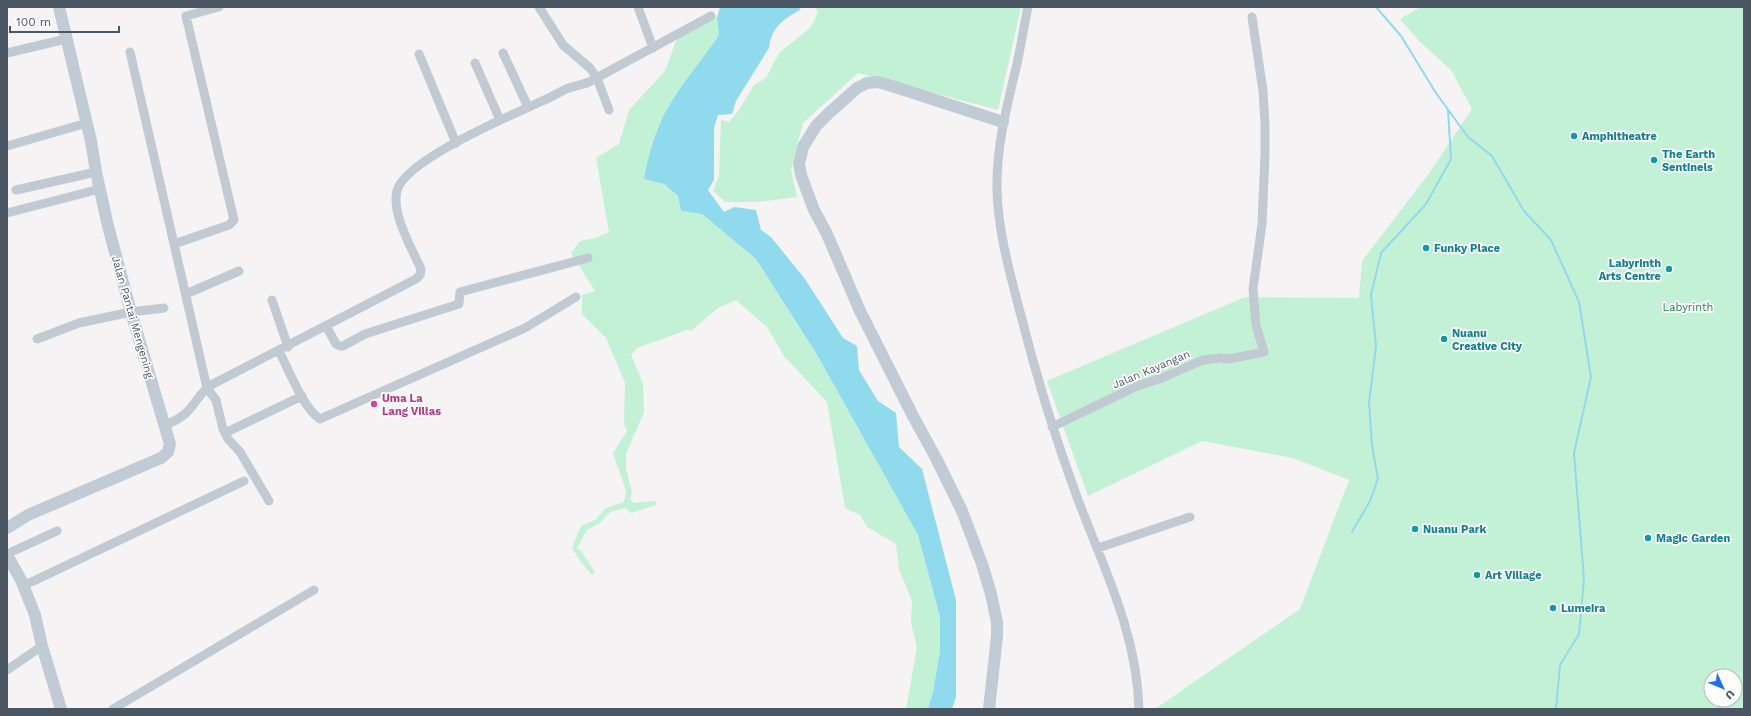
<svg xmlns="http://www.w3.org/2000/svg" width="1751" height="716" viewBox="0 0 1751 716" font-family="'Work Sans',sans-serif">
  <style>
    .green { fill: #c3f1d5; fill-rule: evenodd }
    .water { fill: #90daee }
    .lines { fill: none; stroke-linecap: round; stroke-linejoin: round }
    .stream { stroke: #90daee; stroke-width: 2 }
    .street { stroke: #c1cad2; stroke-width: 9 }
    .secondary { stroke: #c1cbd6; stroke-width: 12 }
    .culture-dot { fill: #0f9aa8; stroke: #fff; stroke-width: 1.5 }
    .hotel-dot { fill: #d1479c; stroke: #fff; stroke-width: 1.5 }
    .labels { text-anchor: middle; stroke-width: 3.5; stroke-linejoin: round; paint-order: stroke }
    .culture-label { font-size: 11px; font-weight: bold; fill: #0d838f; stroke: #fff; text-anchor: start }
    .park-label { font-size: 11px; fill: #17864f; stroke: #fff }
    .street-label { font-size: 11px; fill: #4a5661; stroke: #fff }
    .hotel-label { font-size: 11px; font-weight: bold; fill: #b23c85; stroke: #fff; text-anchor: start }
  </style>
  <rect width="100%" height="100%" fill="#f5f3f3"/>
  <path class="green" d="M814,7H1021L998,110L858,73L803,123L791,169L797,197L757,202H725L713,191L719,175L721,120L729,122L739,110L754,85L766,78L779,53L811,27L818,12Z
    M1421,7H1744V709H1155L1300,609L1349,480L1293,458L1202,441L1088,496L1047,381L1245,297L1359,298L1362,261L1430,172L1472,109L1451,70L1419,41L1400,19ZM1711,676H1735V700H1711Z
    M711,12L717,18L719,35L659,126L644,179L664,184L678,196L681,211L702,214L756,259L816,353L918,535L940,617V651L933,692L928,709H906L917,647L911,623L912,601L899,569L896,544L867,527L860,515L845,508L827,402L784,356L767,327L736,300L718,308L691,331L687,330L637,348L631,355L643,383L644,412L626,454V468L632,493L630,500L634,503L656,501V505L631,513L625,508L610,512L600,523L587,530L577,548L581,551L595,572L592,575L581,562L572,548L581,526L595,520L606,508L624,502L626,491L613,453L627,431L624,423L625,383L606,338L582,314V295L595,291L571,253L580,241L596,238L609,232L596,158L619,144L629,110L665,71L681,27Z"/>
  <path class="water" d="M720,7H801L800,10C783,20 772,26 769,48L736,101L732,114L718,115L714,128V180L708,190L724,212L734,207L756,210L761,230L771,237L805,279L843,338L857,346L859,370L878,401L896,413L899,447L922,469L956,600V697L952,709H928L933,692L940,651V617L918,535L816,353L756,259L702,214L681,211L678,196L664,184L644,179C649,152 657,124 672,101C686,78 704,58 719,35L717,18Z"/>
  <g class="lines">
    <path class="stream" d="M1376,7L1401,36L1436,93L1468,137L1492,156L1524,211L1551,240L1579,302L1591,377L1574,453L1584,579L1579,634L1560,665L1556,709
      M1352,532L1370,501L1378,479L1372,446L1369,403L1376,346L1371,295L1381,253L1426,204L1451,159L1448,110"/>
    <path class="street" d="M539,7L563,45L590,68L597,78L609,110
      M638,7L653,48
      M1028,7C1024,26 1021,45 1017,64C1007,106 996,147 997,190C998,230 1009,270 1019,308C1035,372 1054,435 1077,497C1103,567 1137,632 1139,709
      M130,52L207,388L216,400L223,429L228,439L240,452L269,501
      M7,53L66,39
      M503,53L528,107
      M419,54L456,143
      M475,63L500,120
      M7,146L87,123
      M16,190L96,172
      M7,213L100,189
      M174,244L229,225L234,220L186,16L219,7
      M186,294L239,271
      M272,300L288,347
      M326,326L336,344L340,346H343L365,334L459,304L460,292L588,258
      M37,339L79,323L131,312L164,308
      M279,351C288,368 304,410 320,419L525,328L576,297
      M165,425C173,422 181,418 187,412C196,403 201,391 211,385L416,279L420,275L421,269C412,249 391,213 397,191C404,160 512,115 542,101C550,98 558,93 566,89C574,86 582,85 589,82L711,16
      M1052,427L1137,386L1162,378L1203,360L1220,358L1229,359L1264,352L1256,325L1253,289L1262,224L1265,155V124L1263,91L1252,17
      M225,433L302,396
      M1098,548L1190,517
      M7,554L57,531
      M23,586L244,481
      M7,670L42,646
      M113,709C180,669 247,629 314,590"/>
    <path class="secondary" d="M7,528L28,515L161,458L168,452L170,444L131,312L108,226L96,172L91,141L59,7
      M7,555L21,580L35,615L42,646L61,709
      M989,709L997,636V622L991,594L982,564L962,511L937,460L913,416L860,311L827,234L814,210L801,175L799,164L803,147L816,126L829,113L857,88L867,83L878,82L895,87L1003,122"/>
  </g>
  <g class="culture-dot">
    <circle cx="1574" cy="136" r="4"/>
    <circle cx="1654" cy="160" r="4"/>
    <circle cx="1426" cy="248" r="4"/>
    <circle cx="1669" cy="269" r="4"/>
    <circle cx="1444" cy="339" r="4"/>
    <circle cx="1415" cy="529" r="4"/>
    <circle cx="1648" cy="538" r="4"/>
    <circle cx="1477" cy="575" r="4"/>
    <circle cx="1553" cy="608" r="4"/>
  </g>
  <circle class="hotel-dot" cx="374" cy="404" r="4"/>
  <g class="labels">
    <g class="culture-label">
      <text x="1582" y="140">Amphitheatre</text>
      <text x="1662" y="158">The Earth<tspan x="1662" dy="13">Sentinels</tspan></text>
      <text x="1434" y="252">Funky Place</text>
      <text x="1661" y="267" text-anchor="end">Labyrinth<tspan x="1661" dy="13">Arts Centre</tspan></text>
      <text x="1452" y="337">Nuanu<tspan x="1452" dy="13">Creative City</tspan></text>
      <text x="1423" y="533">Nuanu Park</text>
      <text x="1656" y="542">Magic Garden</text>
      <text x="1485" y="579">Art Village</text>
      <text x="1561" y="612">Lumeira</text>
    </g>
    <g class="park-label">
      <text x="1688" y="311">Labyrinth</text>
    </g>
    <g class="street-label">
      <text transform="translate(133 317) rotate(74)" y="4">Jalan Pantai Mengening</text>
      <text transform="translate(1151 369) rotate(-23)" y="4">Jalan Kayangan</text>
    </g>
    <g class="hotel-label">
      <text x="382" y="402">Uma La<tspan x="382" dy="13">Lang Villas</tspan></text>
    </g>
  </g>
  <rect width="1751" height="716" fill="none" stroke="#4a5661" stroke-width="16"/>
  <g transform="translate(1723 688) rotate(134)"><circle r="19" fill="#ffffff" stroke="#b7bbc0"/>
  <path d="M0-3L7 15L0 10L-7 15Z" fill="#1a73e8"/>
  <text y="-6" font-size="11" font-weight="bold" text-anchor="middle" fill="#4a5661">U</text>
  </g>
  <path d="M10 26v6h109v-6" fill="none" stroke="#4a5661" stroke-width="2"/>
  <text x="16" y="26" font-size="12" fill="#4a5661" stroke="#ffffff" stroke-width="3" paint-order="stroke">100 m</text>
</svg>
